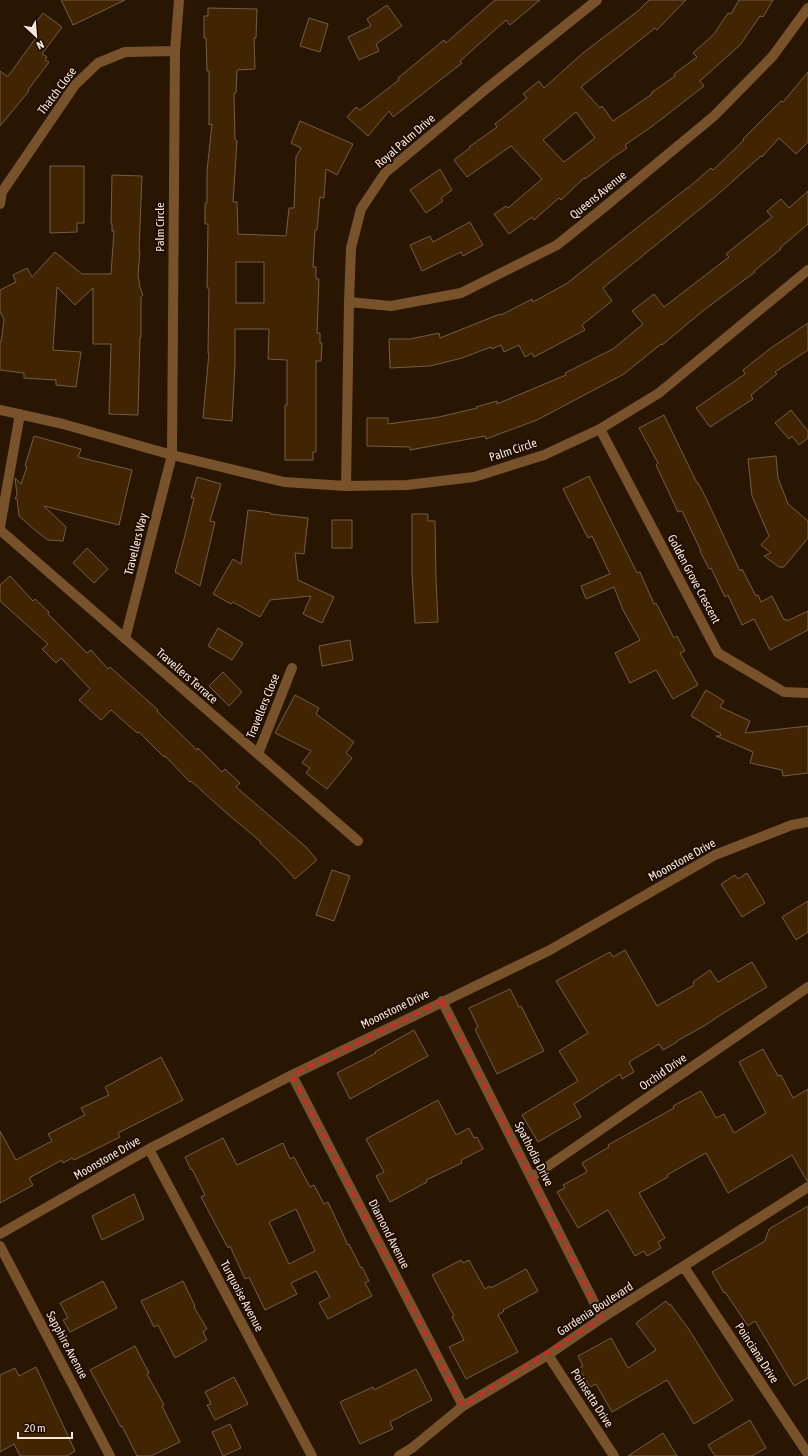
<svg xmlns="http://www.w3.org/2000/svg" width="808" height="1456" viewBox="0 0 808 1456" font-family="'Asap Condensed',sans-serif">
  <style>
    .building { fill: #412503; stroke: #735c46; fill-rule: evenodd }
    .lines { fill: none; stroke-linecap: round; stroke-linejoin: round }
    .minor { stroke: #77522b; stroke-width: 10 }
    .marked { fill: none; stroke: #d62828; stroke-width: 3; stroke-dasharray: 8 5; stroke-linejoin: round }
    .labels { text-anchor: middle; stroke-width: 4; stroke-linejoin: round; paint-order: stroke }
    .street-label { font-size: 12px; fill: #f5e8db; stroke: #1f0d00 }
  </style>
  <rect width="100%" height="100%" fill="#291602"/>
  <path class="building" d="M61,0H125L73,25Z
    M495,0H540L510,25L506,20L460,61L462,63L393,117L389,111L368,136L347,117L356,107L360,110L399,80L398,78L444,40L446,43Z
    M649,0H686L657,30L655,28L581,87L600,108L602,106L613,121L652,94L651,93L675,76L674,74L697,57L693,53L714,34L728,13L731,14L739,0H773L763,17L760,16L740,45L700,81L704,86L654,125L625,145L627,148L611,159L585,179L584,178L561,200L559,198L534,220L532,217L509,234L494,214L506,206L508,208L542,179L511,146L467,177L454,160L470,148L469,147L497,127L495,124L527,98L523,94L539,81L544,88L583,53L638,11ZM576,112L595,138L564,162L543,140Z
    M387,5L402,26L376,44L379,51L359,60L348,37L371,26L367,19Z
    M208,8L257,9L256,38H254L255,69L237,70L236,93H234L235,140L237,141L233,202H237L238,234L286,236L289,208H294L296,157L301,148L291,143L300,121L353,144L337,175L326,169L324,198L320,197L317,230H315L313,267H316V279H319L317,333H320V343H322L321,361H316V452H313V460H285V405H287V360L268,359L269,329H235V364L232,421L203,418L209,353H208L209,288H207L208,224H205V203H207V171L212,124L209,125V71H207L206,38H204V16H208ZM236,262H264V303H236Z
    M43,13L62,27L42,54L47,57L45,60L49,62L28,90L29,91L0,126V71L7,76L9,75L38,35L31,29Z
    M309,18L328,24L320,52L300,46Z
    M808,72V142L796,154L779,138L762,157L761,156L716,196L603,288L612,301L582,325L585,330L534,357L532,353L525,357L519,345L504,352L501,345L492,349L491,347L462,358L430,366L390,368L389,339H410L439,333L440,338L500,314L501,315L532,299L533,302L566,284L687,188H688L711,168L713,170L744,140L743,139L781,101L783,102Z
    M50,166H84V223H77V232L50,233Z
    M440,169L452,190L441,198L443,201L426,213L410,190Z
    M112,175L142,176L139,251H140L138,275L140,287L143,295L141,297V337H140L138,415L109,414L111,344H93V288L75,305L57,287L53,350L81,352L76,387L56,385V380L24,378V373L0,370V342H1L4,320L0,311V290L16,282L13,275L27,268L32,277L55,252L82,274H111L114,231H112V224H111Z
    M808,191V224L780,248L781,249L754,271L755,272L704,310L662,345L661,344L624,374L537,420L486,439L485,436L410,450V447L367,446V418H388V424L439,417L477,408L476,407L497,401V404L566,375L565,373L613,349L643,324L632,311L654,294L664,307L729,257L726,254L772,217L767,211L781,199L789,208Z
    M470,222L483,245L463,256L461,252L422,271L410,245L430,236L433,242Z
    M808,323V350L775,372L777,374L751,395L753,399L710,427L696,408L745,374L743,370L771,348Z
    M791,410L808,431V438L799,445L792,436L789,439L775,423Z
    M664,415L697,483H698L706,498L740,571L742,569L756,596L758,595L761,602L772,596L784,620L786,619L787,621L808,611V630L770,650L754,619L742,625L728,595L725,597L711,568L709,569L700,551H701L682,511L678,512L656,465L658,463L639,428Z
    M34,436L81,449L78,457L132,470L119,525L44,506L66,527L63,541L48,540L36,531L19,516L17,499H15L17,495L15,478L21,484L27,467L25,466Z
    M776,456L778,478L788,504L808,521V538L784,567H779L764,556L771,553L761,545L769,536L752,496L748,459Z
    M589,476L637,573L640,572L654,604L656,603L674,638L677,636L685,651L680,653L698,685L673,699L656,670L630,683L615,653L640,640L623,610L614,587L586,599L581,586L610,574L592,536L588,538L563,489Z
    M197,477L221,484L210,521L215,522L200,586L175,572L183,543L194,498H191Z
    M248,510L271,513L270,514L308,518L304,554L295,553L298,580L334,597L322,623L303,614L311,596L270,600L260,617L233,602L231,604L213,594L233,559L241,564Z
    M412,514H428V521H435L436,579L438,622L415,623L412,574Z
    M332,520H352V548H332Z
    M87,548L108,569L94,583L73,563Z
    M10,576L33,601L35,599L49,612L48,614L87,653L91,650L108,669L110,667L158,710L157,711L197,750L198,748L222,772L225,769L240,783L236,787L306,847L317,860L295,879L279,861L260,843L261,842L223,810L191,781L190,782L165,756L164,757L139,732L137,733L111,710L101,720L79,700L90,689L61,658L56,663L42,649L48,644L0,601V585Z
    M218,628L243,643L232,660L208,646Z
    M350,640L353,660L322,666L319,646Z
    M223,672L242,692L229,706L209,686Z
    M706,690L724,701L720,707L750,721L745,733L808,726V773L783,776L782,770L750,763L753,752L716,736H720L721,734L691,716Z
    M295,695L319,708L316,714L354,742L346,753L352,758L327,789L306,773L310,768L302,763L311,751L275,733Z
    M332,870L350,876L334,921L316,915Z
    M747,873L765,903L742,917L721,884L735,875L738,879Z
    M808,901V932L796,940L782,917Z
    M625,950L657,1006L694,985L693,982L710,970L718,982L752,962L767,987L725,1012L704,1026L677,1041V1042L663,1050L659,1044L629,1062L634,1072L622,1079L620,1074L574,1104L581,1117L538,1142L522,1115L578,1081L559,1051L588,1033L556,981L610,952L613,957Z
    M510,989L519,1007L521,1006L544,1051L497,1074L475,1029L478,1027L469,1008Z
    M414,1030L428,1056L350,1099L337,1073L376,1053L375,1052Z
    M763,1049L778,1076L781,1075L793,1098L808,1089V1181H807L792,1155L728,1193L706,1153L667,1175L668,1177L639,1193L665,1238L658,1242L661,1248L647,1256L644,1251L635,1256L608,1210L578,1228L557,1192L565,1188L563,1185L587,1172L582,1163L609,1147L608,1145L674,1108L673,1106L701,1091L716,1118L724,1114L734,1133L766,1113L739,1062Z
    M161,1057L183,1100L118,1133L120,1137L74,1160L72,1158L63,1163L62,1160L29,1178L33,1185L0,1203V1131L16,1160L52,1141L48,1134L85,1115L81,1108L109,1095L105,1087Z
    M438,1100L456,1135L469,1128L474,1138L477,1137L483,1149L461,1160L462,1163L426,1180L427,1182L390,1202L376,1176L384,1172L366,1139Z
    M223,1138L237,1165L283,1143L290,1159L294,1157L310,1187L314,1185L324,1204L328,1202L348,1245L349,1244L361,1268L362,1267L369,1281L365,1283L372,1296L328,1319L319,1303L330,1297L316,1271L291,1283L297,1294L265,1310L249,1277L245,1279L230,1246L228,1248L201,1197L205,1195L192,1169L191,1170L185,1157ZM296,1209L315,1251L289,1264L269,1222Z
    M134,1194L144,1219L102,1240L92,1216Z
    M808,1206V1378L794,1386L755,1321L748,1326L725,1292L724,1293L712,1272L765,1241L769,1229Z
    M461,1260L463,1263L469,1260L485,1289L490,1286L491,1288L526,1269L538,1291L503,1310L504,1311L498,1315L518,1352L466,1379L449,1347L464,1340L452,1317L454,1316L432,1275Z
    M103,1281L117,1308L70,1332L63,1320L68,1318L60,1303Z
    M183,1281L195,1306L194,1307L207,1329L203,1332L207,1340L175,1358L158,1325L154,1327L141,1301Z
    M666,1301L669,1305L670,1304L688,1328L733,1400L694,1424L667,1380L612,1412L596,1384L590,1387L579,1368L583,1366L578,1356L611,1338L628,1368L656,1350L636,1323Z
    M135,1346L149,1373L147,1374L164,1405L162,1406L180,1442L151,1456H137L122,1426L121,1427L90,1370Z
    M36,1367L75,1451L67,1456H20L14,1444L0,1452V1375L15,1368L19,1376Z
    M416,1369L432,1400L390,1422L393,1429L360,1444L340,1402L373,1387L374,1390Z
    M234,1377L248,1404L215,1420L207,1405L211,1404L205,1392Z
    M750,1420L766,1448L752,1456H715L708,1445Z
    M230,1424L241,1448L223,1456L212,1432Z
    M663,1433L677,1456H628Z"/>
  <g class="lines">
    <path class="minor" d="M0,204L2,192L75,85L98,63L125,52L175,51
      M349,302L391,306L461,293L557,245L602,209L714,116L772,57L808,8
      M0,410L63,424L172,455L284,482L346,486L407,485L474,477L544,455L600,429L659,393L808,270
      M600,429L718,653L784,692L808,693
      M346,486L349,302L351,248L361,209L385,173L486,89L597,0
      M0,527L20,414
      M0,530L358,841
      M125,639L172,455L175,51L179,0
      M258,754L292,668
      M442,1001L602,1318
      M292,1075L463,1406
      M149,1149L312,1456
      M532,1177L808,987
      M0,1234L149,1149L292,1075L550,950L715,855L792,825L808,822
      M0,1246L110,1456
      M684,1267L808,1454
      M548,1355L614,1456
      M399,1456L412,1448L463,1406L548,1355L602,1318L808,1187"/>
  </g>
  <path class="marked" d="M442,1001L602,1318L463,1406L292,1075Z"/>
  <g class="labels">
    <g class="street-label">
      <text transform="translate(57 91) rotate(-53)" y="4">Thatch Close</text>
      <text transform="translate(405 141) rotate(-41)" y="4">Royal Palm Drive</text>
      <text transform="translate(598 195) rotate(-39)" y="4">Queens Avenue</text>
      <text transform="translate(160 227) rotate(-90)" y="4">Palm Circle</text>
      <text transform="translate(513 450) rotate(-18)" y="4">Palm Circle</text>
      <text transform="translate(136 544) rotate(-76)" y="4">Travellers Way</text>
      <text transform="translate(694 579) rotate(62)" y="4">Golden Grove Crescent</text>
      <text transform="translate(187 676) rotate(41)" y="4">Travellers Terrace</text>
      <text transform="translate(263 706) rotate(-68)" y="4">Travellers Close</text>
      <text transform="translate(682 860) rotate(-29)" y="4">Moonstone Drive</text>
      <text transform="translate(395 1009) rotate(-26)" y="4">Moonstone Drive</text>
      <text transform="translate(663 1072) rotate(-35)" y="4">Orchid Drive</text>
      <text transform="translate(534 1154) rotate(63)" y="4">Spathodia Drive</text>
      <text transform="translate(107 1158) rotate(-30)" y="4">Moonstone Drive</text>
      <text transform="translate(389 1234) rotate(63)" y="4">Diamond Avenue</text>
      <text transform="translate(242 1296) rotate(62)" y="4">Turquoise Avenue</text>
      <text transform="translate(595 1309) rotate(-33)" y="4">Gardenia Boulevard</text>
      <text transform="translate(67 1345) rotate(62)" y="4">Sapphire Avenue</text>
      <text transform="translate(757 1353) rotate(57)" y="4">Poinciana Drive</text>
      <text transform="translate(592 1398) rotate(57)" y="4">Poinsetta Drive</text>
    </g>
  </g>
  <g transform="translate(36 36) rotate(154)" stroke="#1f0d00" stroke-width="3" paint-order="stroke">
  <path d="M0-3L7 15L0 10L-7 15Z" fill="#f5e8db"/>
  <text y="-6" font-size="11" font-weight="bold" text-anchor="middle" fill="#f5e8db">N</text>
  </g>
  <path d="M18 1432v6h54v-6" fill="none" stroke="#f5e8db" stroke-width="2"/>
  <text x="24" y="1432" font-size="12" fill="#f5e8db" stroke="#1f0d00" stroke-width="3" paint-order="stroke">20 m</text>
</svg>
